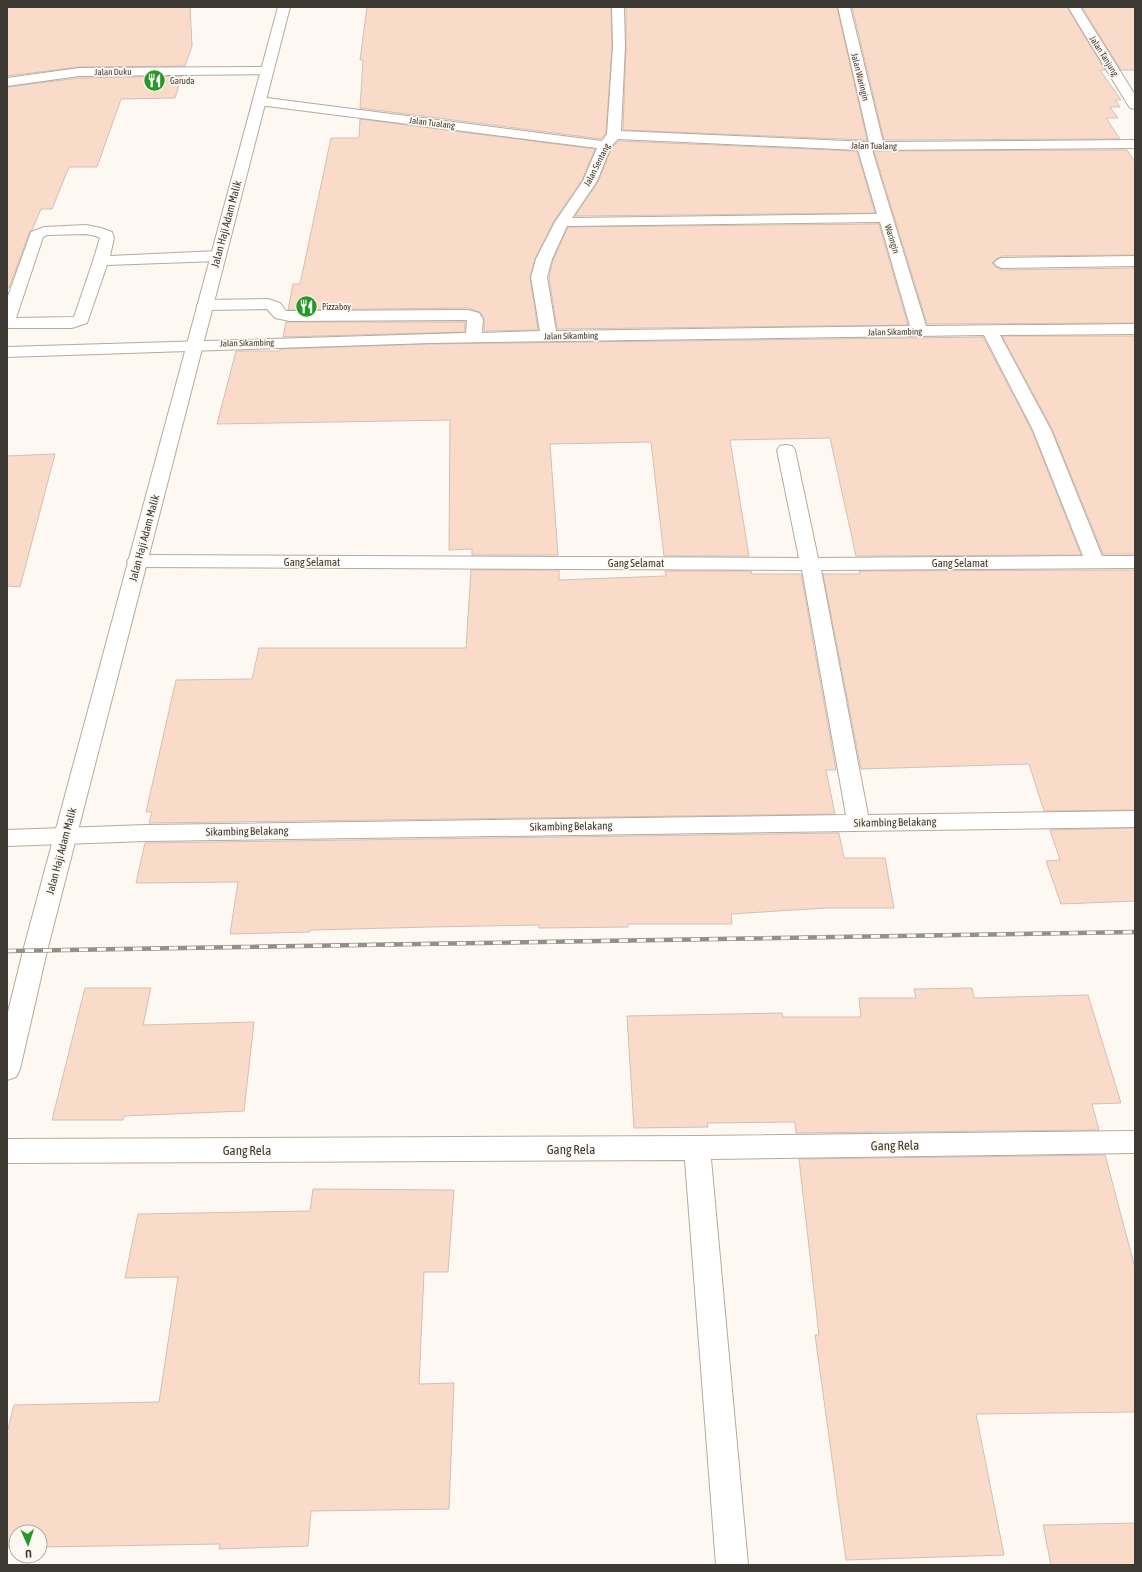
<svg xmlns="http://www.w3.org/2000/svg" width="1142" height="1572" viewBox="0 0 1142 1572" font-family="'Asap Condensed',sans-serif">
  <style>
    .building { fill: #fadbc9; stroke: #d2c0b6 }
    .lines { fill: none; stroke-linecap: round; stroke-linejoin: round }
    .minor-casing { stroke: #b6ab9b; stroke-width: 2 }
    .major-casing { stroke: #b6ab9b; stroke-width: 2 }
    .minor { fill: #fff; fill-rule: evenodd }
    .major { fill: #fff; fill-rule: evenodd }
    .rail-casing { stroke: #938f89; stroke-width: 4.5 }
    .rail { stroke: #fdf8f2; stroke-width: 3; stroke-dasharray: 9; stroke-linecap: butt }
    .labels { text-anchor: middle; stroke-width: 3.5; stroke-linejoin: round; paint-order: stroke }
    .far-street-label { font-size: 9px; fill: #3d3933; stroke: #fdf8f2 }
    .far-poi-label { font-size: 9px; fill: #3d3933; stroke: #fdf8f2; text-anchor: start }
    .street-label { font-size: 11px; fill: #3d3933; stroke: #fdf8f2 }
    .near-street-label { font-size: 13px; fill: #3d3933; stroke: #fdf8f2 }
  </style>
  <rect width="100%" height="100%" fill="#fdf8f2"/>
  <path class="building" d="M7,7H190L192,46L185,66L79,67L7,76Z
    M367,7H611L612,46L606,133L601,139L360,108L363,60H360Z
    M626,7H837L867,140L623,130L626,46Z
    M852,7H1067L1105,70H1100L1121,100H1115L1120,107H1110L1118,118H1106L1120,139L884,140Z
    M1082,7H1135V70H1121Z
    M182,76L175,98L121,99L97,167H69L52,209H41L32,230L30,231L9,288H7V87L79,78Z
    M360,119L595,149L582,180L554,221L535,259L530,277L538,330L484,331V319L480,312L468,308L288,310L293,284H300L331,138H359Z
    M619,141L857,151L875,213L575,216L598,182L612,147Z
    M1127,150L1135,162V255L1002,256L996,259L992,263L996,267L1002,270L1135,268V323L927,324L874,151Z
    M879,224L908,325L557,329L549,277L553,260L568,227Z
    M286,322H465V332L283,337Z
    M1002,336H1135V554H1103L1052,429Z
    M983,337L1032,431L1081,555L856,556L830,438L730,440L749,556H664L651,442L550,444L558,555H472V549L449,550L450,420L217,424L236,351H280V349L430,344Z
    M55,454L20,587L7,586V456Z
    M471,570H559V580L666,576L665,571H751L752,574H801L836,770H826L835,814L149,823L152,812H146L176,680L252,679L259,648H466Z
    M1135,570V810L1044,811L1029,764L861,769L823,574H860L859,571Z
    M1135,828V901L1061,904L1046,861L1060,860L1050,830Z
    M839,833L844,858H885L894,908H825L731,914L732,924H628V927L539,928V925L430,927L310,930V932L230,934L238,882L136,883L145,843Z
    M85,988H151L143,1025L254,1022L244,1111L124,1116L123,1120H52Z
    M972,988L974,998L1088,995L1121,1103L1092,1104L1099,1130L796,1133L795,1122L707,1123L708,1127L634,1128L627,1016L782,1013L783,1017H861L859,998H916L914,989Z
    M1105,1155L1135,1268V1412L976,1414L1004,1555L846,1560L815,1335H819L799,1159Z
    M313,1189L454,1190L448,1272H424L419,1384L454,1383L449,1509L311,1511L308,1546L219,1549L220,1544L40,1547V1532H16V1547H7V1433L14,1405L159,1402L178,1277L125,1278L138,1214L310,1211Z
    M1135,1523V1565H1051L1043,1525Z"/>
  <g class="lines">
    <defs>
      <path id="minor" d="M612,7H624L625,46L621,131L869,142L838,7H850L883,142L1135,140V148L872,150L926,326L1135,324V334L1000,335L1051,430L1102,556H1135V568L821,570L868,815L1135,811V827L146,841L7,846V830L146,825L846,815L802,570L137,567L130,565L127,561L130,557L137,555L799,558L777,450L780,446L786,445L792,446L795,450L818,558L1083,556L1033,430L984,335L430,343L7,357V347L466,333L467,320L290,321L275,318L267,309L205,310L199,308L197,305L199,302L205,300L268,299L280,303L286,311H290L468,310L479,313L483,319L482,333L540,331L531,277L536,259L555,222L583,181L597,148L259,105L254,104L253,101L254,98L259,97L602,141L607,134L613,46ZM618,139L858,150L877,214L572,218L597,181L611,146ZM880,222L910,326L556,331L547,277L552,259L567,226Z
        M1068,7H1080L1135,95V109L1130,108L1128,105Z
        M267,67L271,68L273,71L271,74L79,76L7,86V78L79,68Z
        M86,225L101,228L112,232L114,238L110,256L218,251L223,253L226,256L223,259L218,261L107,265L87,323L72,328H7V299L31,232L44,227ZM86,234L96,236L100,238L93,261L74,317L16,318L43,237L47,235Z
        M1135,256V266L1002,268L997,266L994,263L997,260L1002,258Z
        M1135,1131V1153L711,1159L748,1565H716L685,1160L7,1163V1139L697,1136Z"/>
      <path id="major" d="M278,7H290L47,951L20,1069L16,1077L7,1080V1016L23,951Z"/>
    </defs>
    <use href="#minor" class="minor-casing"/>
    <use href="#major" class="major-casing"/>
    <use href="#minor" class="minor"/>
    <use href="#major" class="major"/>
    <defs>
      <path id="rail" d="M7,951L1135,932"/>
    </defs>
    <use href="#rail" class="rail-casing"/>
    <use href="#rail" class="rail"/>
  </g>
  <defs>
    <symbol id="restaurant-disc" viewBox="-11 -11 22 22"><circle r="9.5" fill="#259827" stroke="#fdf8f2"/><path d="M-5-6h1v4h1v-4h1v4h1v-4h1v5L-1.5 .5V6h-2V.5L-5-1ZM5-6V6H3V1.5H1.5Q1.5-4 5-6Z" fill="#fff"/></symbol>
  </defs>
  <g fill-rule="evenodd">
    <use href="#restaurant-disc" x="142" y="68" width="25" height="25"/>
    <use href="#restaurant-disc" x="294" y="294" width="25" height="25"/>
  </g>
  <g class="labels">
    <g class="far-street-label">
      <text transform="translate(1104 56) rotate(58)" y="3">Jalan Tanjung</text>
      <text transform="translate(113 72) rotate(-1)" y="3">Jalan Duku</text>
      <text transform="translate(860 77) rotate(76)" y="3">Jalan Waringin</text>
      <text transform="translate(432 123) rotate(7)" y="3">Jalan Tualang</text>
      <text transform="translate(874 146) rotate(1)" y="3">Jalan Tualang</text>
      <text transform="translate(597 165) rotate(-63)" y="3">Jalan Sentang</text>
      <text transform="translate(892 239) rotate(73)" y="3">Waringin</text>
      <text transform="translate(895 332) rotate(-1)" y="3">Jalan Sikambing</text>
      <text transform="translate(571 336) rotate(-1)" y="3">Jalan Sikambing</text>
      <text transform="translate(247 343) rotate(-1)" y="3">Jalan Sikambing</text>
    </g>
    <g class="far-poi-label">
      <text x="170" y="84">Garuda</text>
      <text x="322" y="310">Pizzaboy</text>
    </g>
    <g class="street-label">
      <text transform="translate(226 224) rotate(-75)" y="4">Jalan Haji Adam Malik</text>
      <text transform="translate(144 538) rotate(-75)" y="4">Jalan Haji Adam Malik</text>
      <text x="312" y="566">Gang Selamat</text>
      <text x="636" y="567">Gang Selamat</text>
      <text x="960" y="567">Gang Selamat</text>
      <text transform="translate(895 822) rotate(-1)" y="4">Sikambing Belakang</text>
      <text transform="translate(571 826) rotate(-1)" y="4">Sikambing Belakang</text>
      <text transform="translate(247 831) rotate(-1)" y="4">Sikambing Belakang</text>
      <text transform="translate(61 851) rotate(-75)" y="4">Jalan Haji Adam Malik</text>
    </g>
    <g class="near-street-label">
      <text transform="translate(895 1145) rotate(-1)" y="5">Gang Rela</text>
      <text x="571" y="1154">Gang Rela</text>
      <text x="247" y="1155">Gang Rela</text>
    </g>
  </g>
  <rect width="1142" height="1572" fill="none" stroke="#3d3933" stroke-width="16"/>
  <g transform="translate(28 1544) rotate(177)"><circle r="19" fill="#fdf8f2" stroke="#b0aca6"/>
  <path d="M0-3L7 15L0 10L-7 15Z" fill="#259827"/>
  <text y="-6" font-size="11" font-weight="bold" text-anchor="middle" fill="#3d3933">U</text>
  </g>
</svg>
